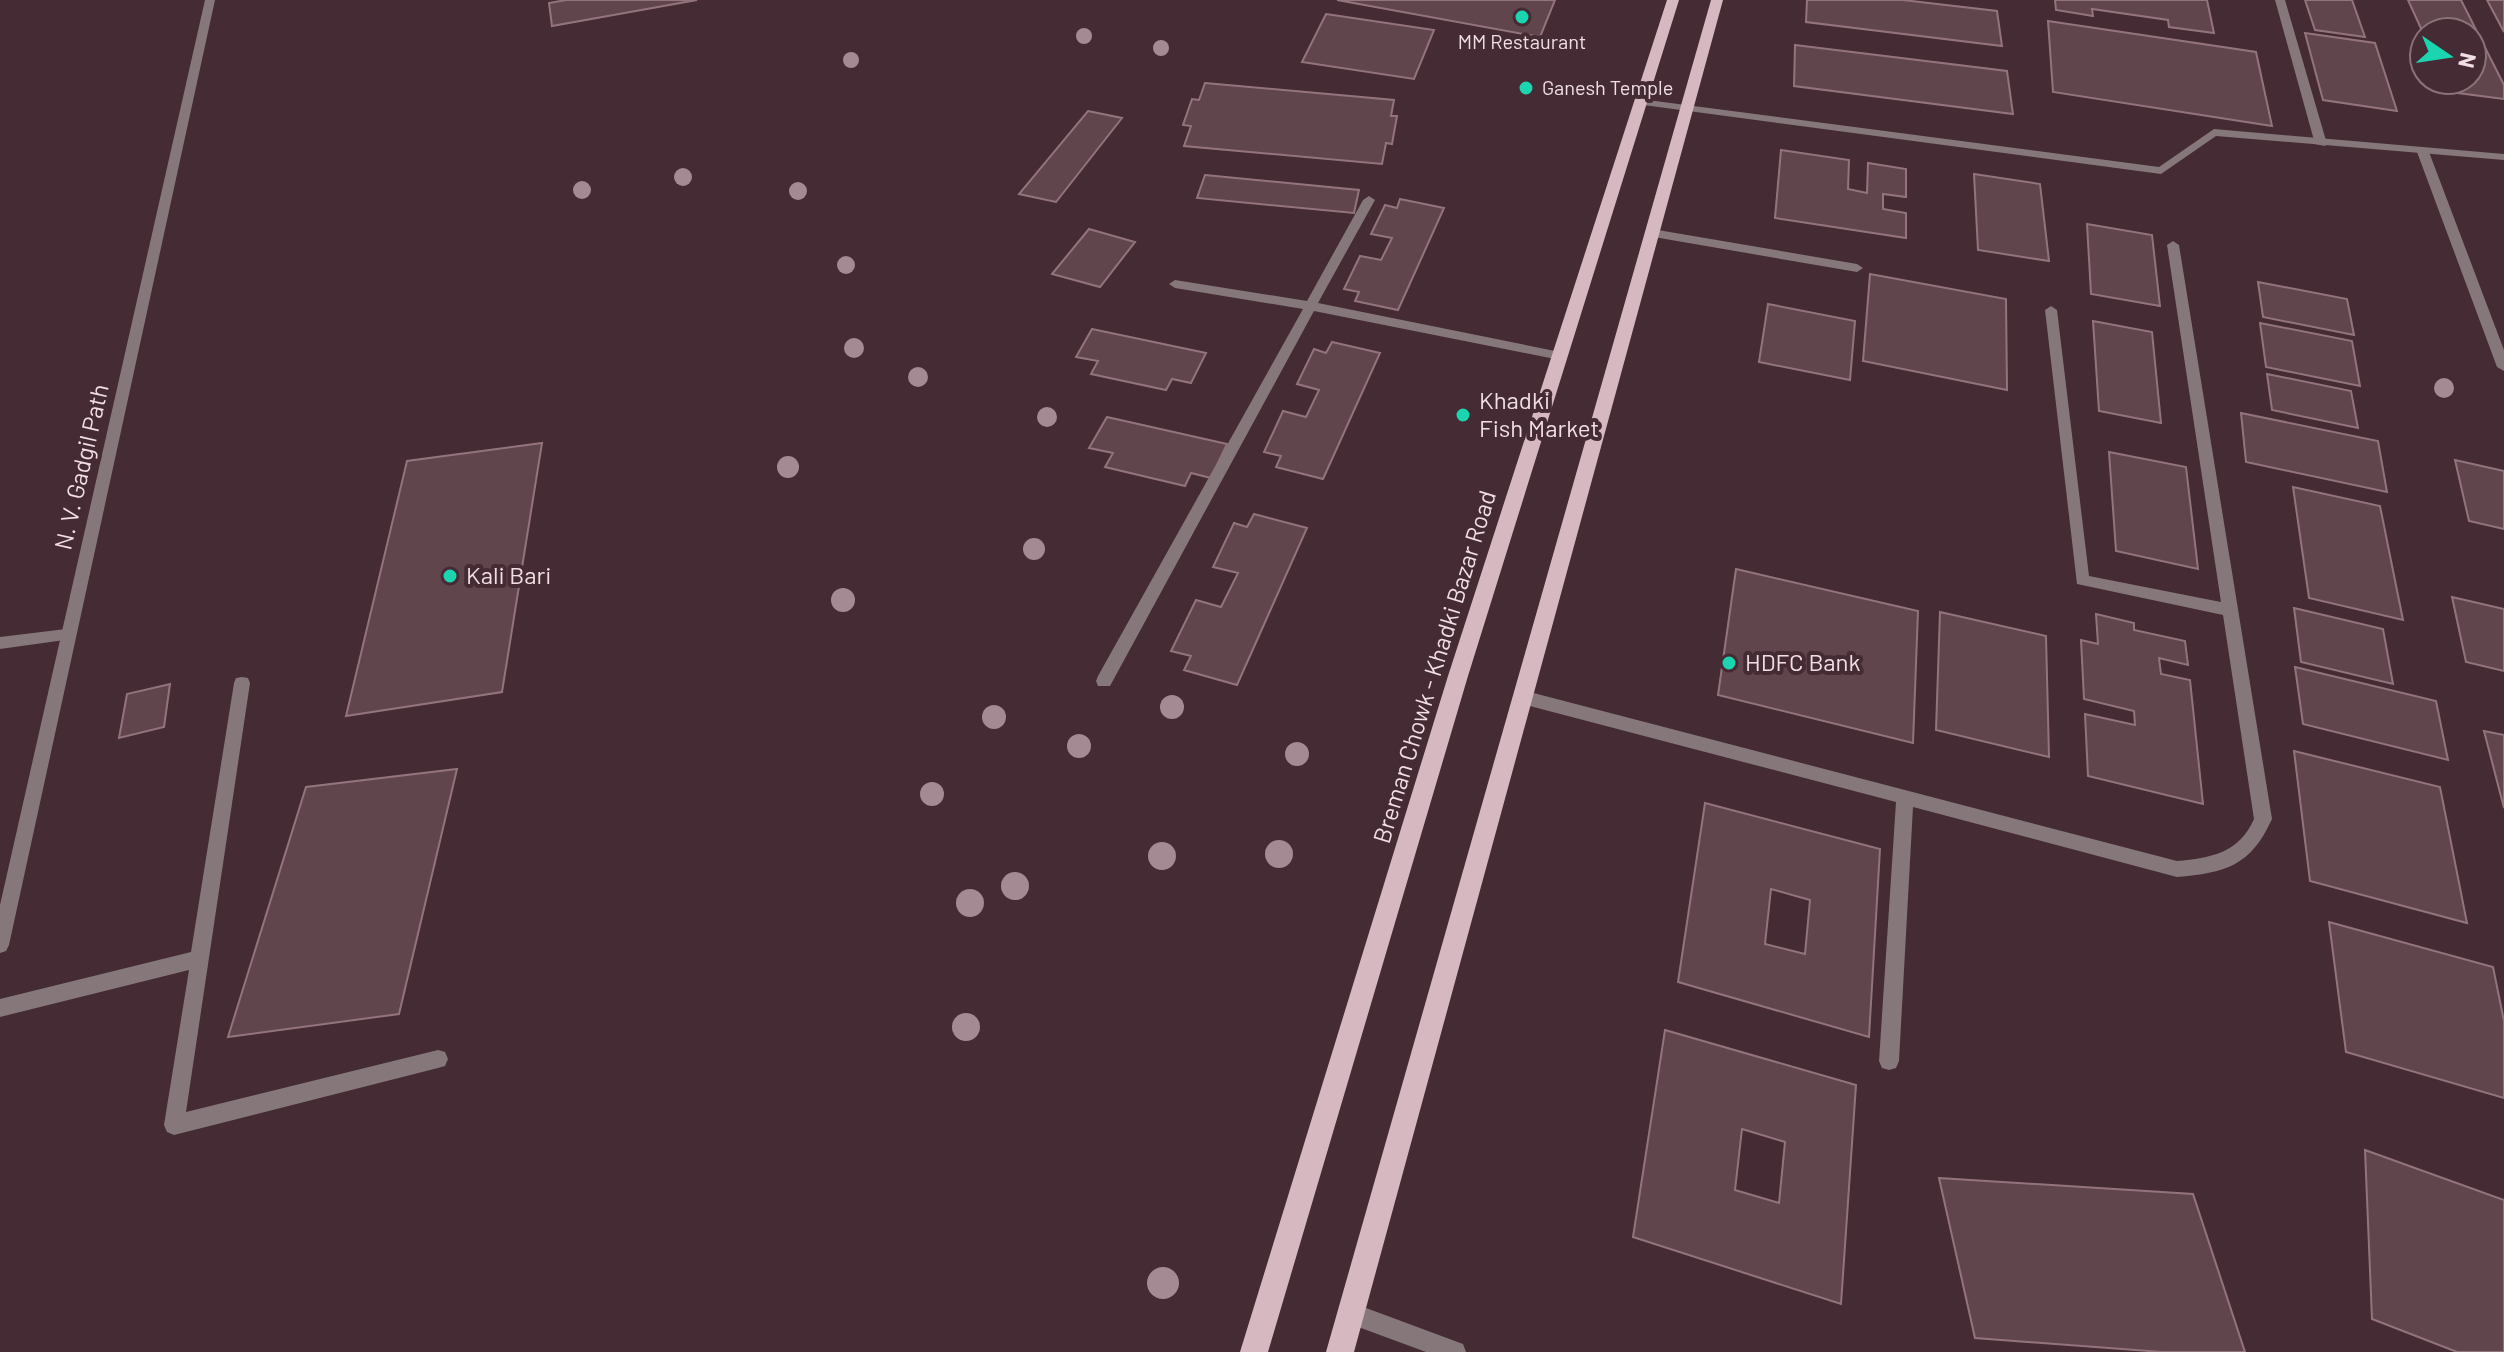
<svg xmlns="http://www.w3.org/2000/svg" width="2504" height="1352" viewBox="0 0 2504 1352" font-family="Barlow,sans-serif">
  <style>
    .building { fill: #61454d; stroke: #93747c; stroke-width: 2; fill-rule: evenodd }
    .lines { fill: none; stroke-linecap: round; stroke-linejoin: round }
    .lane { fill: #85777a; fill-rule: evenodd }
    .street { fill: #85777a; fill-rule: evenodd }
    .primary { fill: #d6b9c0; fill-rule: evenodd }
    .tree { fill: #a48a92 }
    .poi-dot { fill: #1bd5b1; stroke: #452b33; stroke-width: 3 }
    .labels { text-anchor: middle; stroke-width: 8; stroke-linejoin: round; paint-order: stroke }
    .far-poi-label { font-size: 20px; fill: #f0dfe3; stroke: #452b33 }
    .poi-label { font-size: 24px; fill: #f0dfe3; stroke: #452b33; text-anchor: start }
    .street-label { font-size: 24px; fill: #f0dfe3; stroke: #452b33 }
  </style>
  <rect width="100%" height="100%" fill="#452b33"/>
  <path class="building" d="M566,0H697L552,26L549,3Z
    M1337,0H1555L1540,37Z
    M1807,0H1903L1997,11L2002,46L1806,22Z
    M2055,0H2207L2214,33L2169,27L2168,20L2092,9L2093,16L2056,10Z
    M2305,0H2352L2365,37L2315,30Z
    M2408,0H2461L2504,85V99L2450,92L2445,80H2472V32H2424V35Z
    M2487,0H2504V32Z
    M1326,14L1434,30L1414,79L1302,62Z
    M2048,21L2256,52L2272,126L2053,92Z
    M2305,33L2375,43L2397,111L2323,100Z
    M1795,45L2007,71L2013,114L1794,86Z
    M1205,83L1394,100L1391,116H1397L1392,144L1386,143L1382,164L1184,146L1191,126L1183,125L1192,99L1199,100Z
    M1088,111L1122,118L1056,202L1019,194Z
    M1781,150L1849,160L1848,189L1867,193L1868,163L1906,169V197L1883,194V209L1906,213V238L1775,218Z
    M1974,174L2040,184L2049,261L1978,250Z
    M1205,175L1359,190L1354,213L1197,198Z
    M1400,199L1444,208L1398,310L1355,301L1359,292L1344,289L1360,256L1381,260L1392,238L1371,234L1385,205L1397,208Z
    M2087,224L2152,235L2160,306L2091,294Z
    M1089,229L1135,242L1100,287L1052,274Z
    M1870,274L2006,299L2007,390L1863,361Z
    M2258,282L2347,299L2354,335L2263,317Z
    M1768,304L1855,321L1850,380L1759,362Z
    M2093,321L2152,332L2161,423L2099,411Z
    M2260,323L2352,341L2360,386L2266,367Z
    M1092,329L1206,353L1191,383L1172,379L1166,390L1091,374L1098,361L1076,357Z
    M1332,342L1380,353L1323,479L1276,467L1281,456L1264,452L1283,411L1306,417L1319,390L1297,384L1314,349L1326,353Z
    M2267,374L2351,391L2358,428L2272,410Z
    M2241,413L2378,441L2387,492L2246,462Z
    M1107,417L1227,444L1211,478L1191,473L1185,486L1105,467L1113,453L1089,448Z
    M542,443L502,692L346,716L407,461Z
    M2109,452L2186,467L2198,569L2116,551Z
    M2455,460L2504,471V529L2469,521Z
    M2293,487L2380,506L2403,620L2309,598Z
    M1254,514L1307,528L1237,685L1184,670L1191,656L1171,651L1196,600L1221,607L1238,573L1213,567L1234,523L1247,527Z
    M1736,569L1918,611L1913,743L1718,695Z
    M2452,597L2504,609V671L2466,662Z
    M2294,608L2383,629L2393,684L2301,662Z
    M1940,612L2046,636L2049,757L1936,730Z
    M2096,614L2134,623V630L2185,641L2188,665L2159,658L2161,674L2190,680L2203,804L2088,776L2085,714L2135,725L2134,711L2084,699L2081,640L2098,644Z
    M2295,667L2436,701L2448,760L2303,724Z
    M170,684L164,727L119,738L127,694Z
    M2484,731L2504,735V808Z
    M2294,751L2440,787L2467,923L2310,881Z
    M457,769L399,1014L228,1037L306,787Z
    M1705,803L1880,849L1869,1037L1678,982ZM1771,889L1810,900L1805,954L1765,944Z
    M2329,922L2493,967L2504,1021V1098L2346,1052Z
    M1665,1030L1856,1085L1841,1304L1633,1237ZM1742,1129L1785,1142L1779,1203L1735,1190Z
    M2365,1150L2504,1200V1352H2457L2372,1319Z
    M1939,1178L2193,1194L2245,1352H2162L1975,1338Z"/>
  <g class="lines">
    <path class="lane" d="M2275,0H2285L2327,144L2325,146L2315,144Z
      M2423,149L2429,152L2504,350V371L2497,367L2417,152Z
      M1369,196L1375,200L1318,303L1560,352L1567,356L1560,360L1314,311L1110,686H1098L1096,681L1098,676L1303,309L1175,288L1169,284L1175,280L1307,301L1363,200Z
      M1652,229L1857,264L1863,268L1857,272L1648,236L1646,233Z
      M2173,241L2179,245L2272,819C2251,866 2225,873 2177,877L1913,807L1899,1061L1896,1068L1889,1070L1882,1068L1879,1061L1896,802L1522,704L1516,702L1514,697L1516,692L1522,690L2177,861C2211,858 2239,853 2254,819L2223,615L2077,584L2045,310L2051,306L2057,310L2089,576L2221,602L2167,245Z
      M66,629L72,631L74,635L72,639L0,649V637Z
      M242,677L248,678L250,683L186,1112L438,1050L445,1052L448,1059L445,1066L438,1068L174,1135L167,1132L164,1125L189,970L0,1017V999L191,952L234,683L236,678Z"/>
    <path class="street" d="M205,0H215L9,945L6,951L0,953V905Z
      M1640,99L2159,167L2214,129L2504,154V160L2216,136L2161,174L1636,104V100Z
      M1350,1302L1463,1344L1466,1352H1426L1342,1321L1339,1313L1342,1305Z"/>
    <path class="primary" d="M1667,0H1679L1468,676L1268,1352H1240L1448,676Z
      M1711,0H1723L1354,1352H1326Z"/>
  </g>
  <g class="tree">
    <circle cx="1084" cy="36" r="8"/>
    <circle cx="1161" cy="48" r="8"/>
    <circle cx="851" cy="60" r="8"/>
    <circle cx="683" cy="177" r="9"/>
    <circle cx="582" cy="190" r="9"/>
    <circle cx="798" cy="191" r="9"/>
    <circle cx="846" cy="265" r="9"/>
    <circle cx="854" cy="348" r="10"/>
    <circle cx="918" cy="377" r="10"/>
    <circle cx="2444" cy="388" r="10"/>
    <circle cx="1047" cy="417" r="10"/>
    <circle cx="788" cy="467" r="11"/>
    <circle cx="1034" cy="549" r="11"/>
    <circle cx="843" cy="600" r="12"/>
    <circle cx="1172" cy="707" r="12"/>
    <circle cx="994" cy="717" r="12"/>
    <circle cx="1079" cy="746" r="12"/>
    <circle cx="1297" cy="754" r="12"/>
    <circle cx="932" cy="794" r="12"/>
    <circle cx="1279" cy="854" r="14"/>
    <circle cx="1162" cy="856" r="14"/>
    <circle cx="1015" cy="886" r="14"/>
    <circle cx="970" cy="903" r="14"/>
    <circle cx="966" cy="1027" r="14"/>
    <circle cx="1163" cy="1283" r="16"/>
  </g>
  <g class="poi-dot">
    <circle cx="1522" cy="17" r="8"/>
    <circle cx="1526" cy="88" r="8"/>
    <circle cx="1463" cy="415" r="8"/>
    <circle cx="450" cy="576" r="8"/>
    <circle cx="1729" cy="663" r="8"/>
  </g>
  <g class="labels">
    <g class="far-poi-label">
      <text x="1522" y="49">MM Restaurant</text>
      <text x="1542" y="95" text-anchor="start">Ganesh Temple</text>
    </g>
    <g class="poi-label">
      <text x="1479" y="409">Khadki<tspan x="1479" dy="28">Fish Market</tspan></text>
      <text x="466" y="584">Kali Bari</text>
      <text x="1745" y="671">HDFC Bank</text>
    </g>
    <g class="street-label">
      <text transform="translate(82 467) rotate(-77)" y="8">N. V. Gadgil Path</text>
      <text transform="translate(1435 667) rotate(-73)" y="8">Breman Chowk - Khadki Bazar Road</text>
    </g>
  </g>
  <g transform="translate(2448 56) rotate(103)"><circle r="38" fill="#452b33" stroke="#897379" stroke-width="2"/>
  <path d="M0-6L14 30L0 20L-14 30Z" fill="#1bd5b1"/>
  <text y="-12" font-size="22" font-weight="bold" text-anchor="middle" fill="#f0dfe3">N</text>
  </g>
</svg>
